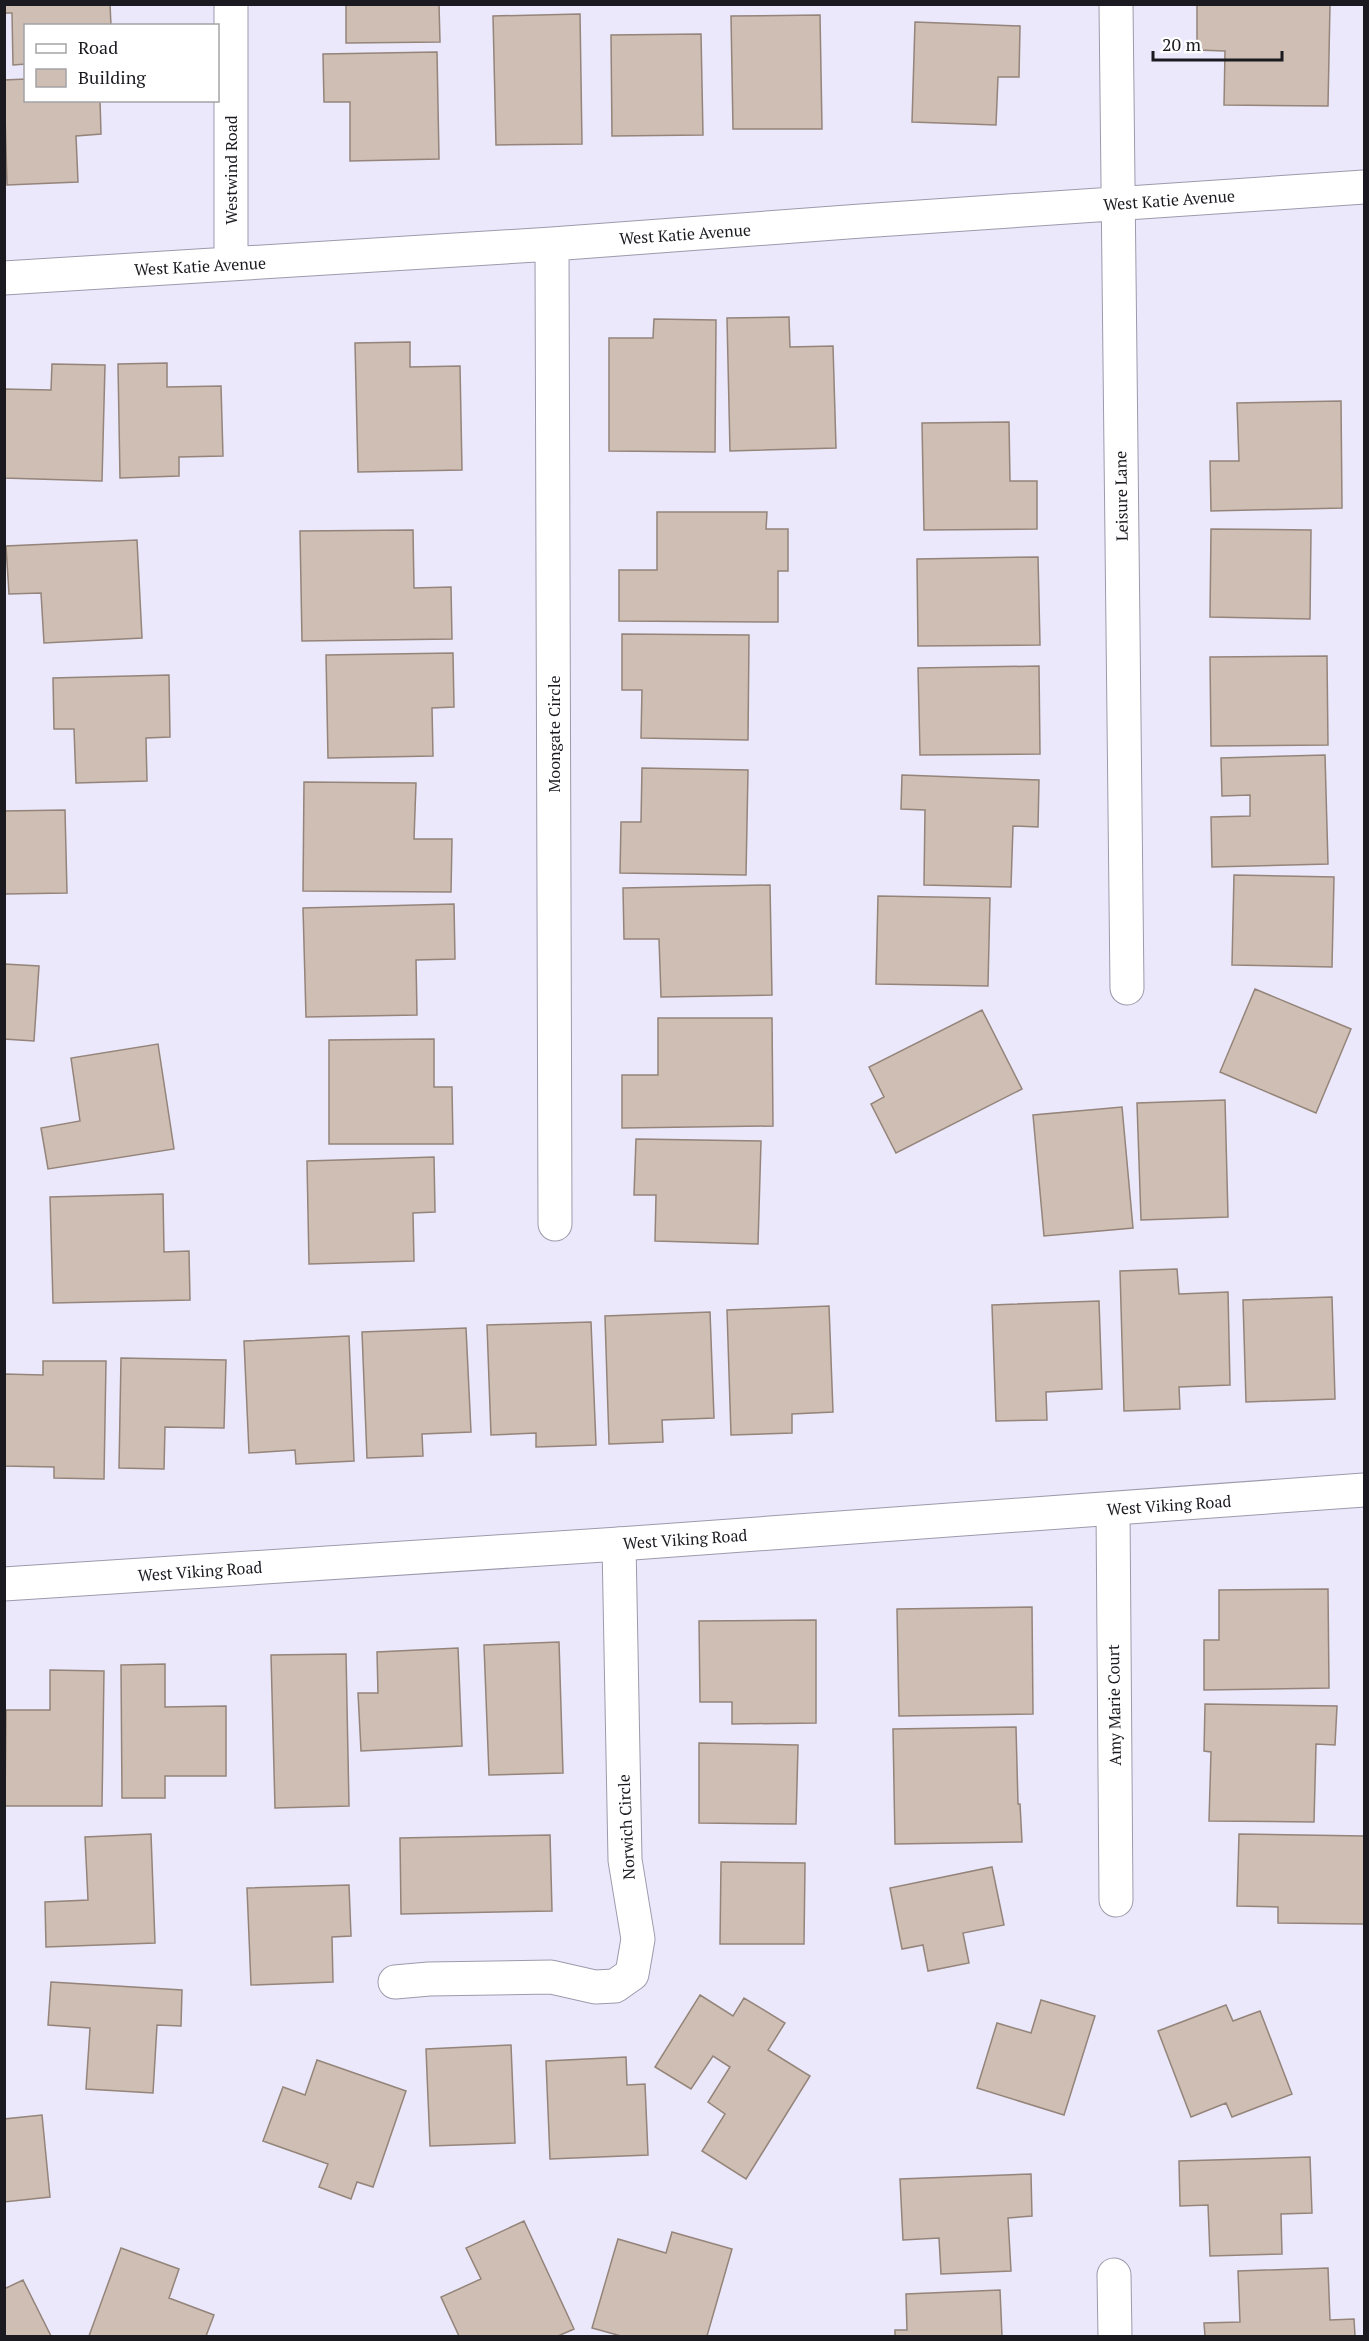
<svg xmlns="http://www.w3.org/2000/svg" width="1369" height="2341" viewBox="0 0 1369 2341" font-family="'PT Serif',serif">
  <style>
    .building { fill: #cfbeb3; stroke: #94847a; stroke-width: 1.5 }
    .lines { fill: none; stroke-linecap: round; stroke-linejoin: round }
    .minor-casing { stroke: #9c9aab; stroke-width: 35 }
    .tertiary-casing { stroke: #9c9aab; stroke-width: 35 }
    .minor { stroke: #fff; stroke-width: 33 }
    .tertiary { stroke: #fff; stroke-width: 33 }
    .labels { text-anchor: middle; stroke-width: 4.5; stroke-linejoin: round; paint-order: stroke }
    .street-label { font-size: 16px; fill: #1b1a20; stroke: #fff }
  </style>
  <rect width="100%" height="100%" fill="#eae8fa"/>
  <path class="building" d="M4,4H110L111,26H26V64L13,65L12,13H4Z
    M346,4H439L440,42L346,43Z
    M1197,4H1330L1328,106L1224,105L1225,51L1197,50Z
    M580,14L582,144L496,145L493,16Z
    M820,15L822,129H733L731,16Z
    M915,22L1020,26L1019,77H998L996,125L912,122Z
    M701,34L703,135L612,136L611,35Z
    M437,52L439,159L350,161V102H324L323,54Z
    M26,79V100H100L101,134L76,136L78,182L7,185L4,80Z
    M789,317L790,347L833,346L836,448L730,451L727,318Z
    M654,319L716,320L715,452L609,451V338H653Z
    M410,342V367L460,366L462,470L358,472L355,343Z
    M167,363V387L221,386L223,456L179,457V476L120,478L118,364Z
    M52,364L105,365L102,481L4,478V389L51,390Z
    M1341,401L1342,508L1211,511L1210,461H1239L1237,403Z
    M1009,422L1010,481H1037V529L924,530L922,423Z
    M657,512H767L766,529H788V571H778V622L619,621V570H657Z
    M1211,529L1311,530L1310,619L1210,617Z
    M413,530L414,588L451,587L452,639L302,641L300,531Z
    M137,540L142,638L44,643L41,593L9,594L6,546Z
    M1038,557L1040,645L918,646L917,559Z
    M622,634L749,635L748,740L641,738L642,690H622Z
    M453,653L454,707L432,708L433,756L328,758L326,655Z
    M1327,656L1328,745L1211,746L1210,657Z
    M1039,666L1040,754L920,755L918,668Z
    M169,675L170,737L146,738L147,781L76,783L74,729H54L53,678Z
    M1325,755L1328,864L1212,867L1211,817L1250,816V795L1222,796L1221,758Z
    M642,768L748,770L746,875L620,873L621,822H641Z
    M902,775L1039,780L1038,827L1013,826L1011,887L924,885L925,810L901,809Z
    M304,782L416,783L414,839H452L451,892L303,891Z
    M65,810L67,893L4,894V811Z
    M1234,875L1334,877L1332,967L1232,965Z
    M770,885L772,995L661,997L659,939H624L623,888Z
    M878,896L990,898L988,986L876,984Z
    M454,904L455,959L416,960L417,1015L306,1017L303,908Z
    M4,964L39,966L34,1041L4,1039Z
    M1255,989L1351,1029L1316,1113L1220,1072Z
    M982,1010L1022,1089L896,1153L871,1104L884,1097L869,1067Z
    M658,1018H772L773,1126L622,1128V1075H658Z
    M434,1039V1087H452L453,1144H329V1040Z
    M158,1044L174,1149L48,1169L41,1128L80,1121L71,1058Z
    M1225,1100L1228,1217L1141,1220L1137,1103Z
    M1122,1107L1133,1228L1044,1236L1033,1115Z
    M636,1139L761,1141L758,1244L655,1241L656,1195H634Z
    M434,1157L435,1212L413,1213L414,1261L309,1264L307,1161Z
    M163,1194L164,1252L189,1251L190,1300L53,1303L50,1197Z
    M1177,1269L1179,1294L1228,1292L1230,1385L1179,1387L1180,1409L1124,1411L1120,1271Z
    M1332,1297L1335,1399L1246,1402L1243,1300Z
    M1099,1301L1102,1389L1046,1392L1047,1420L996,1421L992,1305Z
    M829,1306L833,1412L792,1414V1433L731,1435L727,1310Z
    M710,1312L714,1418L662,1420L663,1442L609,1444L605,1316Z
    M591,1322L596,1445L536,1447V1433L491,1435L487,1325Z
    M466,1328L471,1432L422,1434L423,1456L367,1458L362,1332Z
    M349,1336L354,1461L296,1464L295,1450L249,1453L244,1341Z
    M121,1358L226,1360L224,1428L165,1427L164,1469L119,1468Z
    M43,1361H106L104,1479L54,1478V1467L4,1466V1374L43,1375Z
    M1328,1589L1329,1688L1204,1690V1640H1219V1590Z
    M1032,1607L1033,1714L899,1716L897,1609Z
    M816,1620V1723L732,1724V1702H700L699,1621Z
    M559,1642L563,1773L489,1775L484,1645Z
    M458,1648L462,1746L361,1751L358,1693H378L377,1652Z
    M346,1654L349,1806L275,1808L271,1655Z
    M165,1664V1707L226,1706V1776H165V1798H122L121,1665Z
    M50,1670L104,1671L102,1806H5L6,1710H50Z
    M1205,1704L1337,1706L1335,1745L1316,1744L1314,1822L1209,1821L1211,1752L1204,1751Z
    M1016,1727L1018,1804H1020L1022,1842L895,1844L893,1729Z
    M699,1743L798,1745L796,1824L699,1823Z
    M151,1834L155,1943L46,1947L45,1902L88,1900L85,1837Z
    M1239,1834L1364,1836V1924L1278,1923V1907L1237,1906Z
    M550,1835L552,1911L401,1914L400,1838Z
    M721,1862L805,1863L804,1944H720Z
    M992,1867L1004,1925L963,1933L969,1963L928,1971L923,1945L902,1949L890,1888Z
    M349,1885L351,1936L332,1937L333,1982L251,1985L247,1888Z
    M51,1982L182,1990L181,2026L157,2025L153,2093L86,2089L90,2028L48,2025Z
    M700,1995L733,2016L744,1998L785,2023L768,2050L810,2076L746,2179L702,2151L725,2114L708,2102L730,2067L713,2056L691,2089L655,2067Z
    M1041,2000L1095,2016L1064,2115L977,2088L997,2023L1031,2033Z
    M1226,2005L1233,2021L1260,2011L1292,2094L1232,2117L1226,2103L1191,2117L1158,2031Z
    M511,2045L515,2143L430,2146L426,2049Z
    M626,2057L627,2085L645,2084L648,2155L550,2159L546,2061Z
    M317,2060L406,2091L373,2187L357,2182L351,2199L319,2187L328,2164L263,2141L283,2087L305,2095Z
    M42,2115L50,2197L4,2202V2119Z
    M1310,2157L1312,2213L1281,2214L1282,2254L1210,2256L1208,2205L1180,2206L1179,2161Z
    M1031,2174L1032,2216L1008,2218L1011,2271L941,2274L939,2238L903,2240L900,2179Z
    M524,2221L574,2329L558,2336H459L441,2297L481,2279L466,2248Z
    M672,2232L732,2249L707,2336H621L592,2328L618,2239L666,2253Z
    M121,2248L179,2269L169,2298L214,2315L206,2336H89Z
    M1328,2268L1330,2320L1354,2319L1355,2336H1205L1204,2323L1240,2322L1238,2271Z
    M23,2280L51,2336H4V2289Z
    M1000,2290L1002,2336H895V2330H907L906,2294Z"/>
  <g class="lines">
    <defs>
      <path id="minor" d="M231,4V264
        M1116,4L1127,988
        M552,244L555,1224
        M4,278L552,244L861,221L1364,187
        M1113,1509L1116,1900
        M395,1982L429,1979L551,1977L595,1987L615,1986L632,1974L638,1939L625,1860L619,1544
        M1114,2275L1115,2336"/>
      <path id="tertiary" d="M4,1584L619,1544L1364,1490"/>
    </defs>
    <use href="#minor" class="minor-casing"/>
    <use href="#tertiary" class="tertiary-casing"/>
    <use href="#minor" class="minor"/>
    <use href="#tertiary" class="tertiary"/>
  </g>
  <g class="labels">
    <g class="street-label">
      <text transform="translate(231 170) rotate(-90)" y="6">Westwind Road</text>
      <text transform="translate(1169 200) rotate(-4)" y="6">West Katie Avenue</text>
      <text transform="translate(685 234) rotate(-4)" y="6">West Katie Avenue</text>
      <text transform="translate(200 266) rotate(-3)" y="6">West Katie Avenue</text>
      <text transform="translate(1121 496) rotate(-91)" y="6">Leisure Lane</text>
      <text transform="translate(554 734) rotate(-90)" y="6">Moongate Circle</text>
      <text transform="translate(1169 1505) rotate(-4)" y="6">West Viking Road</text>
      <text transform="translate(685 1539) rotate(-4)" y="6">West Viking Road</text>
      <text transform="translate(200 1571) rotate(-4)" y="6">West Viking Road</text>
      <text transform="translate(1114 1705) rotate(-91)" y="6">Amy Marie Court</text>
      <text transform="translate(626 1827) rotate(-93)" y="6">Norwich Circle</text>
    </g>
  </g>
  <rect width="1369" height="2341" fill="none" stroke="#1b1a20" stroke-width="12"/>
  <rect x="24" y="24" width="195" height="78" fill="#ffffff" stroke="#a4a3a6" stroke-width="1.5"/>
  <rect x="36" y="44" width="30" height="9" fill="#ffffff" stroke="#a4a3a6" stroke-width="1.5"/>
  <text x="78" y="54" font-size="18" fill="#1b1a20">Road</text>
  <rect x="36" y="69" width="30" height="18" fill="#cfbeb3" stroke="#a4a3a6" stroke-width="1.5"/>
  <text x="78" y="84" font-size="18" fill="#1b1a20">Building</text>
  <path d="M1153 51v9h129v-9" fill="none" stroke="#1b1a20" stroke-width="3"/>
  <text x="1162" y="51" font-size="18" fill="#1b1a20" stroke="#ffffff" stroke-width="4.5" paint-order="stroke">20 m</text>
</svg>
